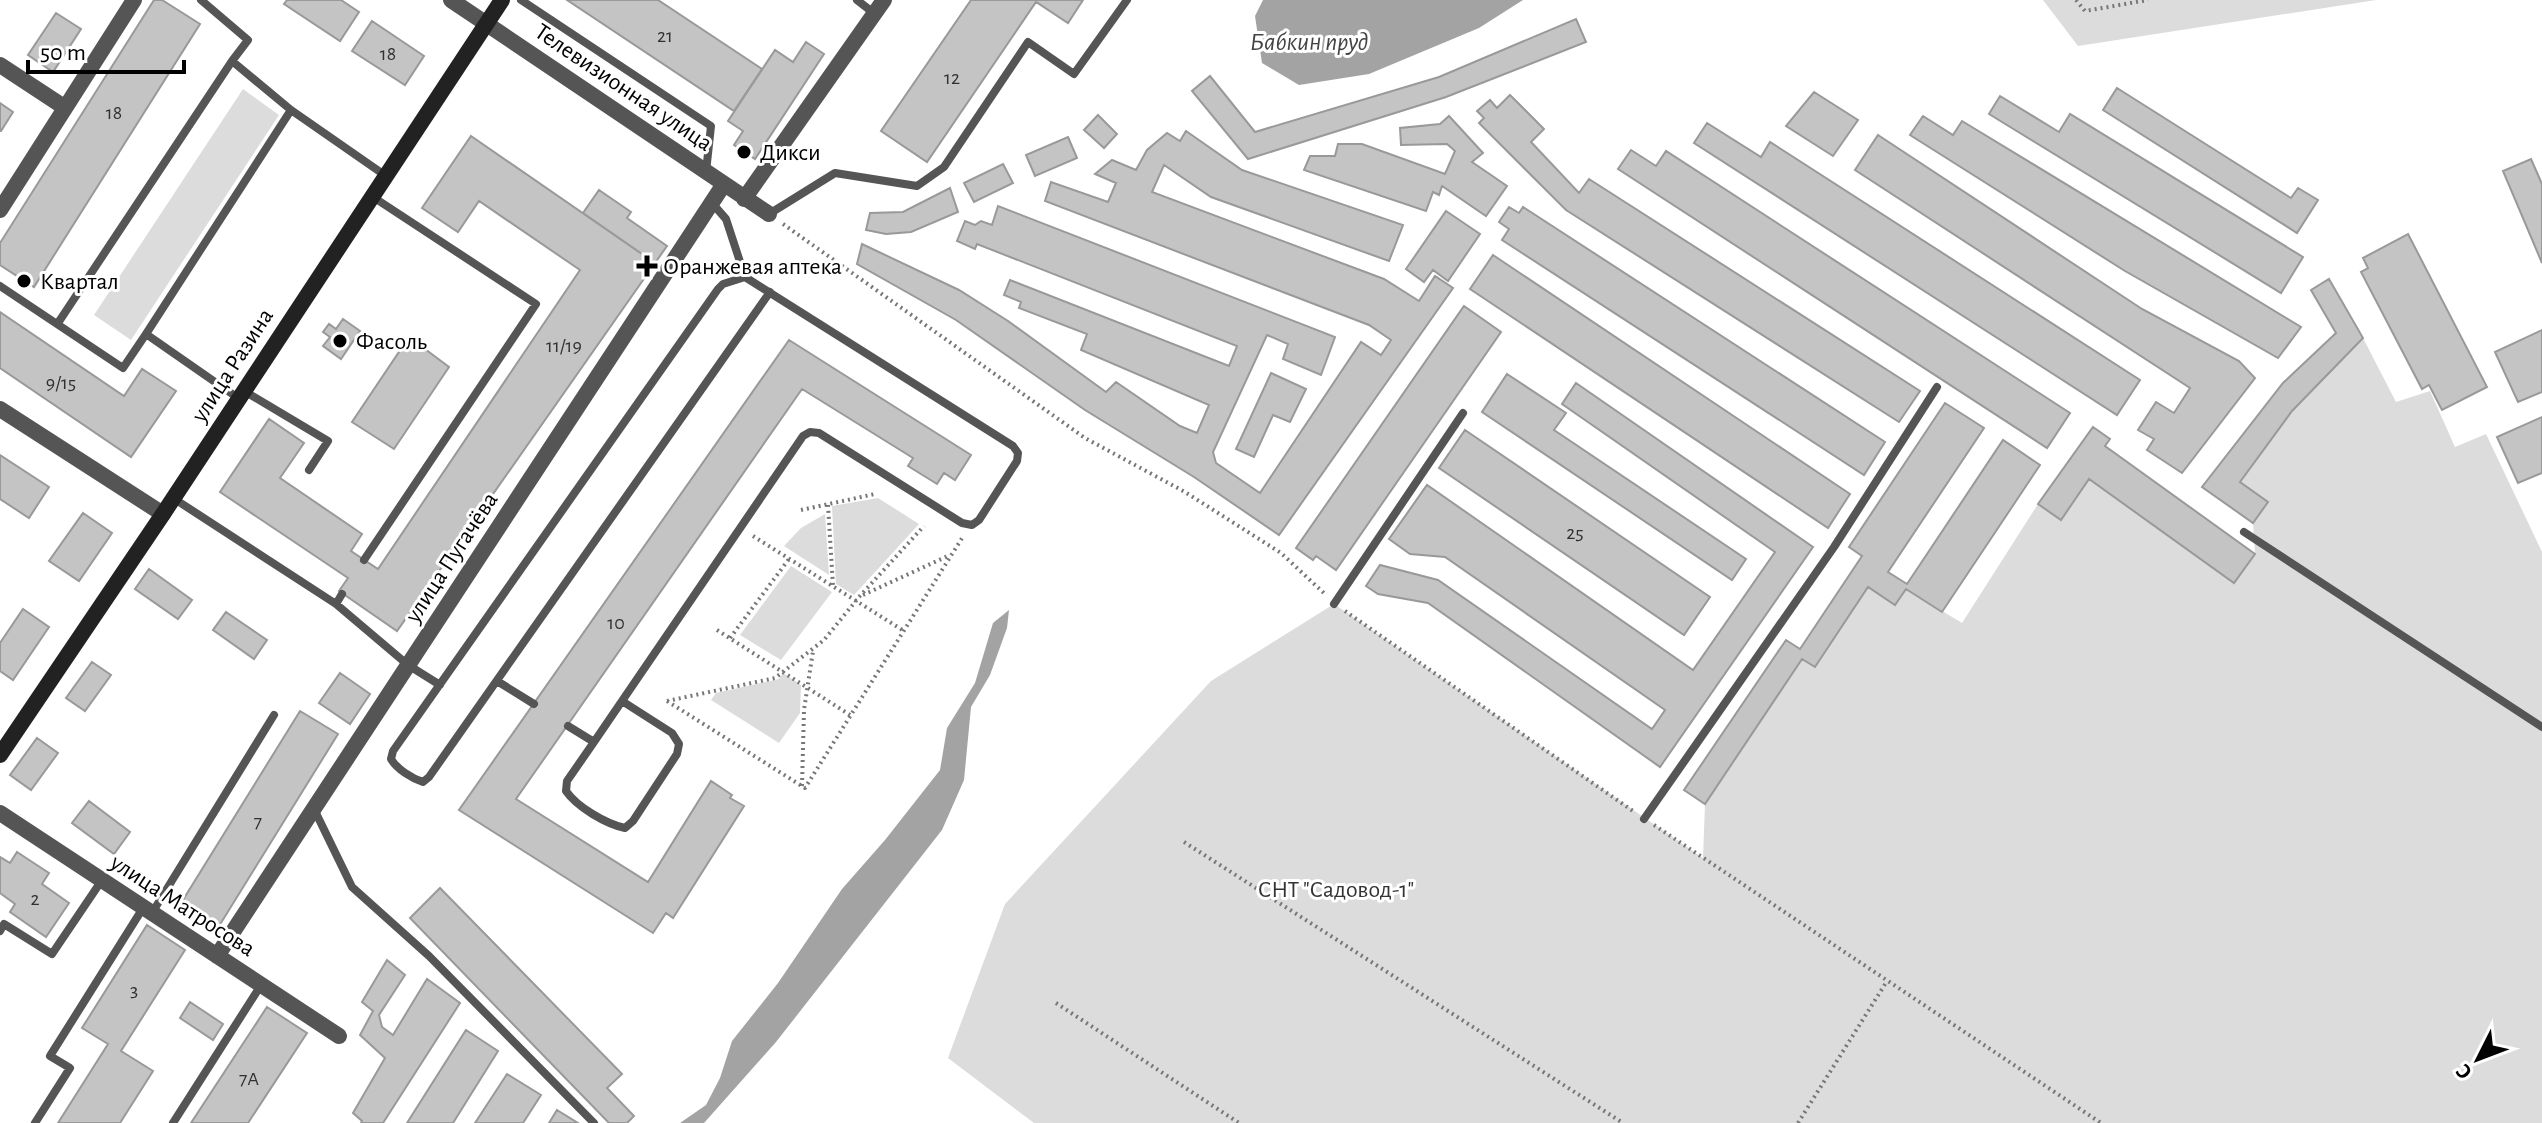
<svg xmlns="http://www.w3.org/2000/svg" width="2542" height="1123" viewBox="0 0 2542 1123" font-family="'Alegreya Sans',sans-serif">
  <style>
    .green { fill: #dcdcdc }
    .water { fill: #a3a3a3 }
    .building { fill: #c4c4c4; stroke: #999; stroke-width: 2 }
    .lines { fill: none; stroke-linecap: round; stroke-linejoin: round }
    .path { stroke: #777; stroke-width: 4; stroke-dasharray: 2 4; stroke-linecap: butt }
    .lane { stroke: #555; stroke-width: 8 }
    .street { stroke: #555; stroke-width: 16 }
    .secondary { stroke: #222; stroke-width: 16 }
    .poi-dot { fill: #000; stroke: #fff; stroke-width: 3 }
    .labels { text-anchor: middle; stroke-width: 6; stroke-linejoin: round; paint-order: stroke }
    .number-label { font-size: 20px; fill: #313131 }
    .street-label { font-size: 24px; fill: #000; stroke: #fff }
    .poi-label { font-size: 24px; fill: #000; stroke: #fff; text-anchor: start }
    .park-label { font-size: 24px; fill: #333; stroke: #fff }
    .water-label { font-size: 26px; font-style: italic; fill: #444; stroke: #fff }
  </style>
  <rect width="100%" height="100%" fill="#fff"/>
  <path class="green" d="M2043,0H2376L2078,46Z
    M243,89L279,115L131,340L94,315Z
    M2363,338L2396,402L2430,391L2455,447L2486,434L2542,552V1123H1034L948,1058L1005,904L1211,681L1334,604L1703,858L1705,804L1802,659L1815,667L1868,587L1895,605L1906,589L1962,623L2038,504L2061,519L2089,479L2234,582L2255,554L2253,523L2268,502L2240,482L2292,411Z
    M878,498L919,524L854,595L836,584L832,506Z
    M825,514L829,575L784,546L801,528Z
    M791,566L832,592L781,660L740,635Z
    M783,673L801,685L800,713L779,743L711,700L716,693L779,679Z"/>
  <path class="water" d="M1263,0H1523L1479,28L1369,74L1299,85L1262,63L1255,16Z
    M1009,610L1007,628L990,675L971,707L964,780L942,830L776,1042L704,1123H680L706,1105L720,1078L732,1041L778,983L842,889L885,840L940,770L947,728L975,683L993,623Z"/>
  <path class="building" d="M154,0H162L200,24L34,287L0,265V243Z
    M287,0H341L359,12L340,41L284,4Z
    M567,0H658L762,69L734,111Z
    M971,0H1083L1068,23L1036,2L927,162L881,131Z
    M56,13L81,29L53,72L28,55Z
    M1576,19L1586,42L1446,97L1248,159L1192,91L1210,76L1255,132L1439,77Z
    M372,21L424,56L405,85L352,51Z
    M806,42L824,54L755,159L734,145L743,131L728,121L775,50L793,62Z
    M2117,88L2291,198L2298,188L2318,200L2297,233L2103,110Z
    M1814,92L1858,120L1833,156L1786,126Z
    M1510,95L1544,129L1531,142L1579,193L1589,179L1920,391L1899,422L1566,210L1479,123L1484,118L1477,111L1490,100L1497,108Z
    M2000,96L2059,132L2070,114L2303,257L2281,293L1989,114Z
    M0,103L13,112L1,131H0Z
    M1098,115L1117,134L1104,148L1084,130Z
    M1449,116L1483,153L1472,162L1507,186L1486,216L1442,186L1439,195L1433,192L1426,211L1304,170L1310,156H1335L1338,144H1362L1445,174L1455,151L1447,144L1401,145L1400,128L1440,124Z
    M1923,116L1953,135L1962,121L2301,327L2278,358L2125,271L1910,135Z
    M1707,123L1761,157L1770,142L2140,380L2117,415L1694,143Z
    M1186,131L1242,170L1403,225L1389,261L1211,197L1164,165L1152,192L1384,279L1419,301L1435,276L1453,288L1279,535L1194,477L1085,410L956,320L857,264L862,244L959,290L1008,321L1106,392L1116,382L1180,426L1197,433L1209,405L1081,350L1087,334L1019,308L1021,302L1004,295L1010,280L1229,366L1237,346L977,244L975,249L957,241L965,221L975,225L981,221L992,225L998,206L1335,337L1321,375L1283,359L1288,344L1267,335L1213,452L1216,463L1260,493L1361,342L1381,355L1391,340L1369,325L1045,201L1051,182L1108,202L1116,183L1095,174L1112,160L1136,170L1147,150L1167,133L1180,141Z
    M1878,135L2142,309L2239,361L2255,378L2182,473L2147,450L2154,439L2138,430L2156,402L2174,413L2190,388L1855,170Z
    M471,136L655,263L397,631L339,591L348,578L220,492L269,419L304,443L280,478L362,534L351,551L378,569L580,270L479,201L458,232L422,208Z
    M1068,137L1077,158L1035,176L1026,155Z
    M1631,150L1656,166L1666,151L2070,413L2047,448L1618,169Z
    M2531,159L2542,184V263L2503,171Z
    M1003,164L1013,183L974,202L964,183Z
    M950,188L958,212L911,232L886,234L866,230L870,213L903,212Z
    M599,190L631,212L627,218L667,246L655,263L583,213Z
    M1509,207L1519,213L1523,207L1885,442L1864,475L1502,240L1509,229L1499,222Z
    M1446,211L1480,234L1448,281L1433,270L1424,282L1406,269Z
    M2408,234L2487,387L2442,410L2429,385L2422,389L2361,272L2368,268L2363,258Z
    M1493,255L1850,494L1828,528L1470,289Z
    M2329,279L2363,338L2292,411L2240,482L2268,502L2253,523L2202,487L2283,383L2336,333L2311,290Z
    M1464,306L1501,332L1336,570L1316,556L1313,560L1296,548Z
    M0,312L124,396L142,369L176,391L131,457L0,368Z
    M343,319L360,331L341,359L323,346L330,337L323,332L329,324L336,329Z
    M2542,330V392L2518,402L2495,352Z
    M409,337L449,367L394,449L352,422Z
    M789,340L971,455L955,480L944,473L937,484L908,466L913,458L802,389L516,799L648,882L711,781L732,795L730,798L744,806L673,918L666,913L653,933L459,810Z
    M1271,373L1306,389L1290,422L1273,415L1254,457L1236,449Z
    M1507,374L1566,413L1554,430L1746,559L1732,580L1482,412Z
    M1576,383L1813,547L1660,767L1428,603L1378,594L1366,586L1380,565L1438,580L1652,729L1665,710L1445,557L1410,554L1389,539L1427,485L1693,670L1775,552L1562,404Z
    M1945,403L1984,428L1888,572L1907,584L2003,440L2040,465L1942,612L1906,589L1895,605L1868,587L1815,667L1802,659L1705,804L1684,790L1786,640L1800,649L1862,556L1849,547Z
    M2542,417V473L2518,483L2497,437Z
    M2093,427L2110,439L2105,446L2255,554L2234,583L2089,479L2061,520L2038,504Z
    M1465,430L1710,597L1684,635L1439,468Z
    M0,455L49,487L29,518L0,499Z
    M83,513L112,533L79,581L49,561Z
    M149,569L192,600L178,619L135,589Z
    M23,609L49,627L13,680L0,671V643Z
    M226,612L267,640L254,659L213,630Z
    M92,662L111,675L85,711L66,698Z
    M340,673L370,694L350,724L319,703Z
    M300,711L338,734L216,931L178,908Z
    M37,738L58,753L31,790L10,775Z
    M89,801L130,832L114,854L72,823Z
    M17,852L49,873L42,884L69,903L46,937L10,912L15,904L0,893V857L10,863Z
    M440,888L622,1074L607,1088L634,1116L627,1123H609L410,918Z
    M147,925L185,950L121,1051L153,1071L120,1123H58L108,1044L82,1028Z
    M387,960L405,975L379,1015L382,1027L393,1035L427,979L460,1003L383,1123H361L362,1121L353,1113L385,1058L360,1035L373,1011L362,1002Z
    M190,1002L223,1024L213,1040L180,1018Z
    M267,1007L307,1033L248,1123H191Z
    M466,1030L498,1051L453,1123H407Z
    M507,1074L541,1095L523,1123H475Z
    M557,1110L578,1123H549Z"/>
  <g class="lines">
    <path class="path" d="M2076,0L2085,11L2148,0
      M783,224L1085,438L1185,492L1281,553L1326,595
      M828,505L833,586
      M801,510L875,494
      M753,536L904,631
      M863,595L950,555
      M1345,611L1633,811
      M717,630L850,715
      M730,638L789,559
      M667,701L805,788L964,535
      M667,701L775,678L824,640L859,597L924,526
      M802,786L804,710L813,651
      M1654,825L2101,1123
      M1184,842L1623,1123
      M1056,1003L1239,1123
      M1798,1123L1887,981"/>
    <path class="lane" d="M521,0L711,126L706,172
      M857,0L875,14
      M232,61L291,110L386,176
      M769,214L835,173L917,186L944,167L1028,42L1074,74L1127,0
      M745,277L723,284L718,289L393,751L391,759C397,769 411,778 423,782L429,777L770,292
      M0,286L123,368L146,334
      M58,323L232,61L248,40L201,0
      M244,391L328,441L309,470
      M238,398L146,334L291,110
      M173,498L336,604L342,594
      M2244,532L2542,727
      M364,560L536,304L373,197
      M336,604L408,665L440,685
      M1334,604L1463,413
      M497,681L534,704
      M568,726L594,742L803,436L810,432L819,433L962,523L972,525L979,520L1017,461L1018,453L1013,446L745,277L726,219L712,203
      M594,742L567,781L566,791C577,807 606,824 625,828L633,821L677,754L679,744L672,733L622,701
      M314,809L352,887L429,956L594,1123
      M1644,819L1834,547L1937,387
      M152,913L274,715
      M0,931L4,924L52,954L102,880
      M35,1123L70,1068L50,1056L143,908
      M173,1123L261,985"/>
    <path class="street" d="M451,0L769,214
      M0,65L64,107
      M744,199L884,0
      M0,210L134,0
      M0,409L163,514
      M0,813L339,1036
      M217,956L724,184"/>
    <path class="secondary" d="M0,755L163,514L502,0"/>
  </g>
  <g class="poi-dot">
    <circle cx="744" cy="152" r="8"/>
    <path d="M643 254h8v8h8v8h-8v8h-8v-8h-8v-8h8z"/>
    <circle cx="24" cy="281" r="8"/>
    <circle cx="340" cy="341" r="8"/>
  </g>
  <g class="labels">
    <g class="number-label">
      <text x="665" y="42">21</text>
      <text x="388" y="60">18</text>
      <text x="952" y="84">12</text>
      <text x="114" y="119">18</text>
      <text x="564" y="352">11/19</text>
      <text x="61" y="389">9/15</text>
      <text x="1575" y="539">25</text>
      <text x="616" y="629">10</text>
      <text x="258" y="828">7</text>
      <text x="35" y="905">2</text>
      <text x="134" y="996">3</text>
      <text x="249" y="1085">7А</text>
    </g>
    <g class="street-label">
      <text transform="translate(624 87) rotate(34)" y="8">Телевизионная улица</text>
      <text transform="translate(232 365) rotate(-57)" y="8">улица Разина</text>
      <text transform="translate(451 557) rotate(-57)" y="8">улица Пугачёва</text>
      <text transform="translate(183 905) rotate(33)" y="8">улица Матросова</text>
    </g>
    <g class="poi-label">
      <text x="760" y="160">Дикси</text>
      <text x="663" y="274">Оранжевая аптека</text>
      <text x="40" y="289">Квартал</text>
      <text x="356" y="349">Фасоль</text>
    </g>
    <g class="park-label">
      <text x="1336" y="897">СНТ "Садовод-1"</text>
    </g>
    <g class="water-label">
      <text x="1309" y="50">Бабкин пруд</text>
    </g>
  </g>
  <g transform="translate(2478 1059) rotate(228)" stroke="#ffffff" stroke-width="6" paint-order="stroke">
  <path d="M0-6L14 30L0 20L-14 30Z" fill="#000000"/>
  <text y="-12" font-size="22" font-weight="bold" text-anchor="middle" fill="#000000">С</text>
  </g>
  <path d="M28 60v12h156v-12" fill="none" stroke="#000000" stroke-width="4"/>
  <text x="40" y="60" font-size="24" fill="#000000" stroke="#ffffff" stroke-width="6" paint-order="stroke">50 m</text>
</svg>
